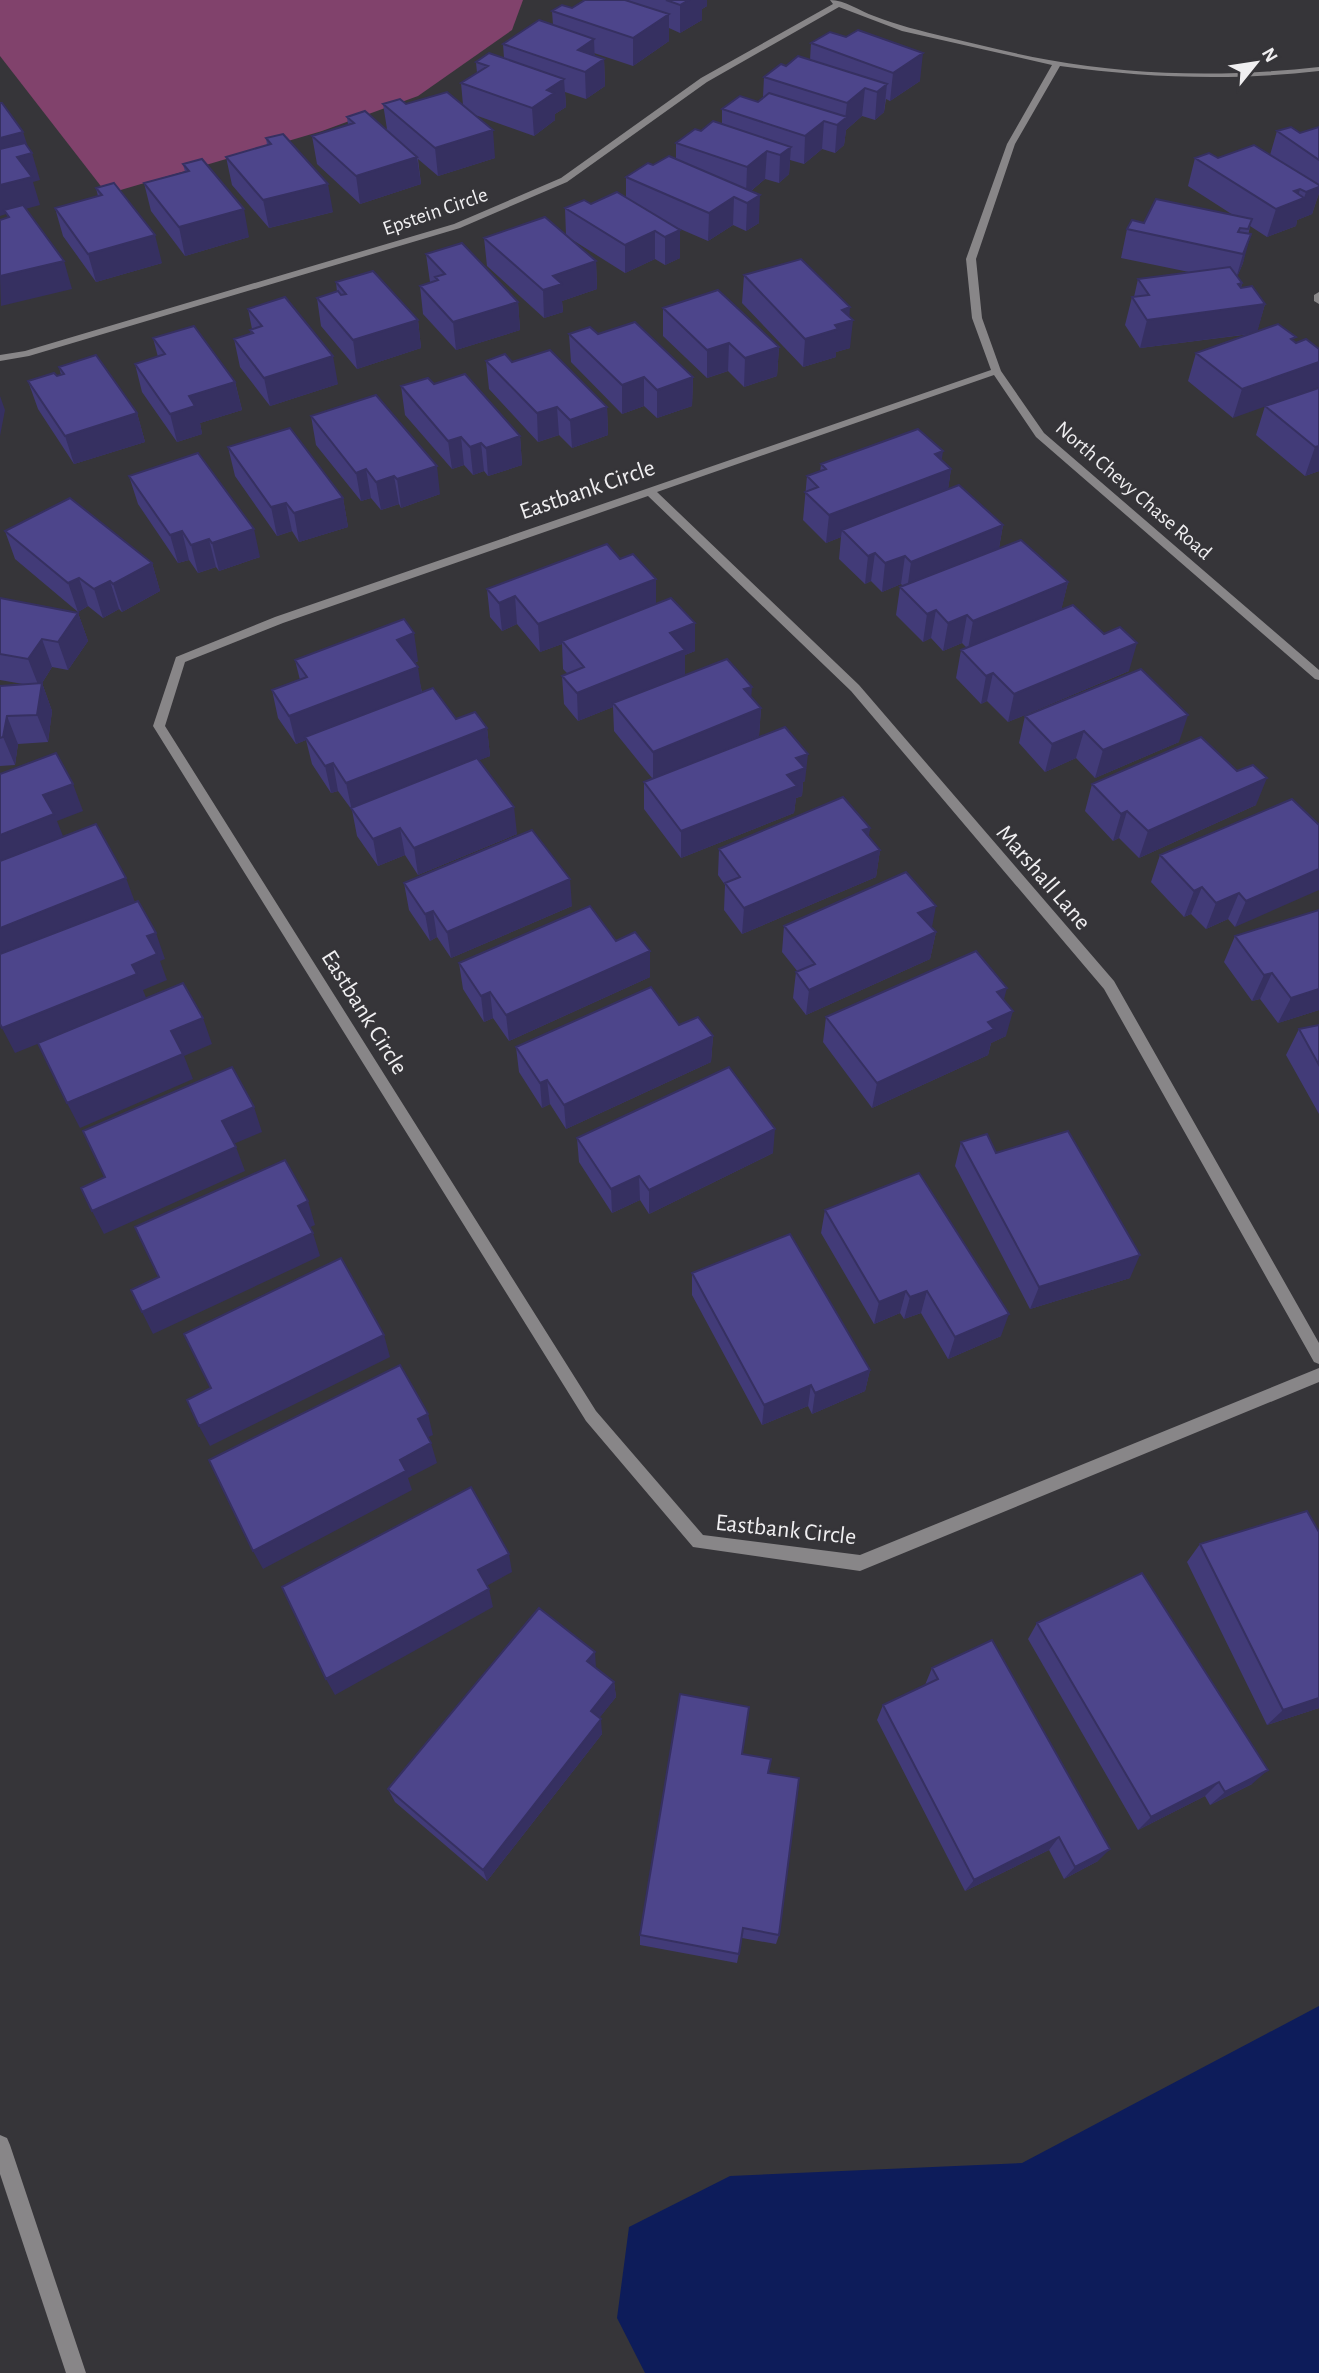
<svg xmlns="http://www.w3.org/2000/svg" width="1319" height="2373" viewBox="0 0 1319 2373" font-family="'Alegreya Sans',sans-serif">
  <style>
    .green { fill: #81426c }
    .water { fill: #0d1c5a }
    .lines { fill: none; stroke-linecap: round; stroke-linejoin: round }
    .minor { fill: #888688; fill-rule: evenodd }
    .tertiary { fill: #888688; fill-rule: evenodd }
    .wall { fill: #423b78 }
    .shaded-wall { fill: #363061 }
    .building { fill: #4d458b; stroke: #363061; stroke-width: 2 }
    .labels { text-anchor: middle; stroke-width: 5; stroke-linejoin: round; paint-order: stroke }
    .far-street-label { font-size: 21px; fill: #f0eff1; stroke: #363539 }
    .street-label { font-size: 24px; fill: #f0eff1; stroke: #363539 }
  </style>
  <rect width="100%" height="100%" fill="#363539"/>
  <path class="green" d="M0,0H523L512,30L418,96L322,131L107,194L0,56Z"/>
  <path class="water" d="M1319,2006V2373H645L617,2318L629,2227L730,2176L1022,2163Z"/>
  <g class="lines">
    <path class="minor" d="M830,0C845,0 860,11 874,16C897,25 921,31 946,37C980,45 1015,54 1049,60C1138,76 1229,77 1319,67V71C1232,81 1147,78 1060,66L1015,144L976,259L982,318L1001,371L1044,433L1319,670V680L1315,679L1036,437L994,375L657,492L859,685L1114,981L1319,1343V1364L1314,1362L1104,989L851,691L648,496L283,623L185,662L165,726L596,1411L703,1535L860,1555L1319,1368V1382L860,1571L693,1547L586,1421L153,726L176,657L275,617L991,370L972,318L966,259L1007,144L1052,65L902,31L839,7L707,82L567,182L460,228L29,356L0,361V355L25,351L454,224L561,178L701,78L833,4Z
      M1319,292V304L1314,301V295Z"/>
    <path class="tertiary" d="M0,2135L7,2138L10,2145L86,2373H66L0,2174Z"/>
  </g>
  <path class="wall" d="M585,0H707V6L702,9V20L680,33L669,28V41L633,66L594,53L595,56L604,59L605,86L586,99L565,92L566,107L555,114V120L534,136L475,115L495,158L438,176L418,159L421,184L360,204L317,164L312,136L348,125L347,117L387,129L383,104L463,105L461,83L477,73L476,62L504,58L503,44L553,25L552,11L572,8Z
    M811,43L920,81L890,101L886,99L884,112L875,120L862,116L846,130L844,145L835,153L822,149L804,164L790,160L789,174L779,183L765,179L751,191L759,223L746,231L733,225L708,241L671,225L680,258L665,265L655,259L625,273L571,239L596,261L597,289L562,301L563,312L544,318L487,266L484,238L566,235L565,208L626,198V177L653,165L676,159V143L701,131L722,124V109L758,102L763,97L764,77L786,66L810,60Z
    M1319,127V193L1312,214L1297,220L1296,226L1267,237L1250,226L1243,263L1237,277L1242,283L1241,288L1265,304L1257,331L1278,324L1233,418L1188,381L1196,353L1251,334L1140,348L1125,325L1132,297H1134L1138,279L1189,272L1121,258L1127,229L1144,223L1233,215L1188,186L1195,158H1218L1270,155L1277,131L1300,133Z
    M266,138L333,212L269,228L232,185L226,157L267,145Z
    M183,164L249,237L185,256L151,211L144,183L185,172Z
    M96,188L162,263L96,282L63,236L55,208L98,196Z
    M426,254L518,302L520,330L456,350L423,314L420,286L430,282Z
    M744,275L850,348L836,352V357L803,367L742,303Z
    M336,282L418,320L421,348L357,369L321,326L317,298L337,292Z
    M663,308L779,347L777,376L744,387L728,371L707,378L663,336Z
    M248,309L338,384L270,406L240,367L234,339L251,334L250,330L252,329Z
    M569,334H598L693,377L692,406L657,418L644,406L622,414L571,362Z
    M153,338L235,382L242,410L200,423L202,434L177,442L142,392L135,364L158,357Z
    M486,361L512,362L607,407L608,435L572,448L559,435L538,442L489,389Z
    M59,367L137,413L145,442L74,464L38,409L28,381L61,375Z
    M434,384L520,436L522,465L488,476L484,471L473,475L464,465L452,469L405,415L401,386Z
    M1319,388V471L1305,476L1256,435L1265,406Z
    M311,416L440,494L401,508L399,504L381,510L371,498L361,501L316,445Z
    M228,447L343,498L348,527L299,542L292,531L277,536L235,476Z
    M942,460L951,469L948,489L1003,525L999,548L1068,582L1061,610L1129,671L1008,722L987,701L981,704L956,678L961,650L967,648L962,643L943,651L931,638L923,642L896,615L900,587L903,586L901,584L882,592L871,581L865,584L839,559L841,537L826,543L803,520L807,476L820,472L821,464Z
    M129,476L260,557L219,571L216,567L198,573L189,560L178,563L138,504Z
    M5,531L152,563L160,591L122,612L119,609L103,618L88,606L78,612L15,559Z
    M620,559L656,579V604L695,651L685,655V675L751,697L761,708L759,736L703,759L805,781L803,782L802,796L796,798L794,813L681,858L644,809V782L652,778L614,731L613,707L578,721L564,704L562,676L568,674L563,669L562,644L540,652L517,624L502,631L490,617L487,589Z
    M0,598L78,613L88,641L68,670L52,667L42,683L52,711L48,742L18,744L15,765L0,766V686L23,684L0,680Z
    M295,660L418,661L415,663L422,692L456,719L487,728L490,756L479,760L517,834L418,875L405,855L378,866L357,836L352,810L338,791L331,793L312,764L306,740L296,744L278,718L272,690L300,680Z
    M1025,716L1179,742L1095,778L1076,758L1045,772L1019,743Z
    M1092,784L1256,805L1139,858L1119,838L1113,841L1085,811Z
    M1319,825L1235,927L1228,919L1206,929L1191,914L1184,917L1151,882L1160,855Z
    M870,828L868,836L880,850L876,877L742,934L724,910L725,885L718,875L719,849Z
    M404,883L572,906L451,958L437,937L430,941L409,910Z
    M784,926L932,928L936,932L930,959L806,1015L793,998L796,972H798L782,952Z
    M1235,936L1319,1010L1278,1023L1260,999L1252,1001L1224,962Z
    M459,963L650,977L509,1041L493,1018L484,1022L463,989Z
    M1004,1000L1006,1036L991,1043L988,1055L872,1108L823,1042L826,1017Z
    M679,1025L713,1036L711,1062L566,1129L550,1104L542,1108L519,1072L516,1047Z
    M1319,1025V1114L1286,1055L1299,1029Z
    M577,1138L773,1153L649,1214L640,1200L612,1213L579,1162Z
    M961,1142L996,1153L1130,1278L1030,1309L955,1166Z
    M825,1210L1001,1336L948,1359L921,1313L904,1319L900,1313L874,1324L821,1233Z
    M692,1273L870,1370L865,1391L812,1414L808,1406L762,1425L692,1295Z
    M1319,1532V1708L1267,1725L1187,1562L1200,1544Z
    M1037,1623L1252,1784L1210,1805L1205,1796L1138,1830L1028,1639Z
    M596,1668L614,1682L616,1697L599,1718L602,1734L487,1881L395,1802L388,1789Z
    M932,1668L1098,1861L1064,1879L1049,1850L965,1891L877,1720L883,1705L925,1685Z
    M742,1754L768,1773L779,1935L776,1944L742,1938L737,1963L640,1945V1935Z"/>
  <path class="shaded-wall" d="M689,0H707V6L702,9V20L680,33V5Z
    M669,14V41L633,66V38Z
    M594,39L595,65L604,59L605,86L586,99L585,72L578,50Z
    M923,53L920,81L890,101L893,73Z
    M564,79L566,107L555,114V120L534,136L532,108L547,90Z
    M887,84L884,112L875,120L877,92Z
    M865,88L862,116L846,130L844,145L835,153L837,125L845,119L847,103Z
    M824,121L822,149L804,164L805,136Z
    M493,130L495,158L438,176L435,148Z
    M23,132L30,153H32L40,180L33,182L40,205L7,214L4,210L6,214L0,216V138Z
    M791,147L789,174L779,183L780,155Z
    M767,151L765,179L746,195L747,167Z
    M417,157L421,184L360,204L356,176Z
    M328,184L333,212L269,228L263,200Z
    M1319,187V193L1312,214L1297,220L1296,226L1267,237L1276,209L1294,191L1300,189L1297,201L1304,198L1306,192Z
    M760,195L759,223L746,231L747,203Z
    M734,197L733,225L708,241L709,213Z
    M244,209L249,237L185,256L179,227Z
    M680,230V258L665,265V237Z
    M655,231V259L625,273V245Z
    M1251,234L1243,263L1235,282L1243,254Z
    M155,235L162,263L96,282L88,254Z
    M64,261L72,289L1,306L0,276Z
    M596,261L597,289L562,301L563,312L544,318L543,290L553,276Z
    M1242,283L1235,308L1265,304L1257,333L1140,348L1147,320L1238,284Z
    M518,302L520,330L456,350L453,322Z
    M850,307L849,321L853,320L850,348L836,352V357L803,367L805,339L835,325L842,310Z
    M418,320L421,348L357,369L353,340Z
    M729,343L728,371L707,378V350Z
    M779,347L777,376L744,387L745,358Z
    M333,356L338,384L270,406L264,378Z
    M1319,362V387L1233,418L1242,389Z
    M644,377V406L622,414V385Z
    M693,377L692,406L657,418V390Z
    M235,382L242,410L200,423L202,434L177,442L170,414L189,396Z
    M0,396L5,410L0,436Z
    M557,407L559,435L538,442L537,413Z
    M607,407L608,435L572,448L570,420Z
    M137,413L145,442L74,464L65,436Z
    M520,436L522,465L488,476L486,448Z
    M461,437L464,465L452,469L448,441Z
    M481,443L484,471L473,475L470,447Z
    M1319,446V471L1305,476L1315,447Z
    M943,451L940,473L951,469L947,497L842,530L841,537L826,543L829,515L935,454Z
    M437,466L440,494L401,508L397,479Z
    M366,469L371,498L361,501L356,473Z
    M394,476L399,504L381,510L376,482Z
    M343,498L348,527L299,542L294,513Z
    M286,503L292,531L277,536L271,507Z
    M1003,525L998,553L907,590L911,562Z
    M254,529L260,557L219,571L212,543Z
    M182,531L189,560L178,563L170,535Z
    M209,539L216,567L198,573L191,545Z
    M875,553L871,581L865,584L868,556Z
    M905,556L901,584L882,592L885,563Z
    M152,563L160,591L122,612L113,584Z
    M79,578L88,606L78,612L68,583Z
    M656,579V608L562,641V644L540,652L538,624Z
    M110,581L119,609L103,618L94,589Z
    M1068,582L1061,611L968,649L973,621Z
    M515,596L517,624L502,631L499,603Z
    M936,610L931,638L923,642L927,614Z
    M78,613L88,641L68,670L58,642Z
    M967,615L962,643L943,651L948,623Z
    M695,623V651L685,655V678L613,703V707L578,721L577,693L670,633Z
    M414,633L418,661L401,668L397,640Z
    M42,639L52,667L42,683L52,711L48,742L37,715L39,687L28,659Z
    M1137,643L1129,671L1008,722L1014,694Z
    M418,667L422,695L305,737L306,740L296,744L289,716Z
    M993,673L987,701L981,704L986,676Z
    M752,687L750,713L761,708L759,736L653,779V752L744,689Z
    M1188,715L1179,742L1095,778L1103,750Z
    M7,716L18,744L15,765L3,737Z
    M487,728L490,756L352,811L346,783Z
    M1084,731L1076,758L1045,772L1052,744Z
    M808,754L805,781L803,782L802,796L796,798L794,813L681,858V831L787,775L796,758Z
    M333,763L338,791L331,793L325,766Z
    M1267,778L1256,805L1139,858L1148,831Z
    M73,784L83,811L57,821L65,841L0,866V835L43,795Z
    M514,807L517,834L418,875L414,848Z
    M1127,811L1119,838L1113,841L1121,814Z
    M400,828L405,855L378,866L373,839Z
    M870,828L866,855L863,830Z
    M880,850L876,877L742,934L744,908Z
    M1319,869V890L1235,927L1246,901Z
    M126,878L136,905L0,959V928Z
    M570,879L572,906L451,958L447,932Z
    M1202,887L1191,914L1184,917L1194,891Z
    M1239,893L1228,919L1206,929L1216,903Z
    M936,906L931,932L918,913Z
    M433,911L437,937L430,941L425,914Z
    M936,932L930,959L806,1015L809,990Z
    M156,933L165,959L160,961L167,980L143,990L147,1000L15,1053L2,1028L132,965L147,936Z
    M650,951V977L509,1041L506,1015Z
    M1272,973L1260,999L1252,1001L1264,975Z
    M1007,988L1000,1014L997,992Z
    M1319,989V1010L1278,1023L1291,998Z
    M490,992L493,1018L484,1022L481,996Z
    M1013,1011L1006,1036L991,1043L988,1055L872,1108L877,1083L988,1022Z
    M203,1018L212,1044L184,1056L193,1079L80,1128L67,1103L171,1031Z
    M713,1036L711,1062L566,1129L564,1105Z
    M547,1080L550,1104L542,1108L540,1083Z
    M254,1107L262,1132L231,1145L222,1121Z
    M775,1129L773,1153L649,1214V1190Z
    M236,1147L245,1171L104,1234L92,1211Z
    M639,1176L640,1200L612,1213L611,1189Z
    M308,1201L315,1225L306,1229L298,1206Z
    M313,1233L320,1256L153,1334L142,1312Z
    M1140,1255L1130,1278L1030,1309L1039,1287Z
    M906,1291L900,1313L874,1324L879,1302Z
    M927,1291L921,1313L904,1319L910,1297Z
    M1009,1314L1001,1336L948,1359L955,1337Z
    M384,1335L390,1357L210,1446L199,1426Z
    M870,1370L865,1391L812,1414L815,1393Z
    M811,1385L808,1406L762,1425L764,1405Z
    M428,1414L433,1435L424,1439L418,1419Z
    M431,1443L437,1463L408,1478L412,1490L263,1569L253,1551L400,1460Z
    M509,1554L512,1572L483,1588L478,1570Z
    M489,1589L493,1607L335,1695L326,1679Z
    M595,1652L596,1668L587,1661Z
    M614,1682L616,1697L593,1726L591,1711Z
    M1319,1698V1708L1267,1725L1283,1710Z
    M601,1719L602,1734L487,1881L483,1870Z
    M1268,1770L1252,1784L1210,1805L1225,1792Z
    M1219,1782L1205,1796L1138,1830L1151,1817Z
    M1059,1837L1049,1850L965,1891L974,1880Z
    M1110,1849L1098,1861L1064,1879L1075,1867Z"/>
  <path class="building" d="M585,0H625L669,14L633,38L552,11L562,5L572,8Z
    M666,0H689L680,5Z
    M539,20L594,39L578,50L604,59L585,72L503,44Z
    M858,30L923,53L893,73L811,43L830,32L846,37Z
    M489,53L564,79L547,90L554,93L532,108L461,83L488,66L476,62Z
    M798,56L887,84L877,92L865,88L847,103L764,77L781,64L786,66Z
    M447,92L493,130L435,148L383,104L400,99L406,104Z
    M769,93L847,117L837,125L824,121L805,136L722,109L740,96L758,102Z
    M0,103H2L23,132L0,138Z
    M365,111L417,157L356,176L312,136L354,123L347,117Z
    M713,121L791,147L780,155L767,151L747,167L676,143L695,129L701,131Z
    M1291,127L1300,133L1319,127V160L1277,131Z
    M283,134L328,184L263,200L226,157L271,144L266,138Z
    M25,143L32,153L17,157L32,177L0,185V149Z
    M1254,145L1319,185V187L1306,192L1300,189L1294,191L1304,198L1276,209L1195,158L1209,153L1218,158Z
    M669,156L760,195L747,203L734,197L709,213L626,177L648,163L653,165Z
    M202,159L244,209L179,227L144,183L189,171L183,164Z
    M114,183L155,235L88,254L55,208L102,195L96,188Z
    M617,192L680,230L665,237L655,231L625,245L565,208L584,200L591,204Z
    M1156,199L1252,219L1248,229L1240,228L1238,232L1251,234L1243,254L1127,229L1132,220L1144,223Z
    M23,205L64,261L0,276V220L9,217L4,210Z
    M545,217L596,261L553,276L562,284L543,290L484,238Z
    M462,243L518,302L453,322L420,286L438,280L435,277L445,274L426,254Z
    M801,259L850,307L842,310L853,320L835,325L838,329L805,339L744,275Z
    M1230,267L1242,283L1238,284L1241,288L1252,286L1265,304L1147,320L1132,297L1149,295L1138,279Z
    M373,271L418,320L353,340L317,298L338,291L341,295L346,294L336,282Z
    M718,290L779,347L745,358L729,343L707,350L663,308Z
    M285,297L333,356L264,378L234,339L253,333L250,330L262,326L248,309Z
    M635,322L693,377L657,390L644,377L622,385L569,334L590,327L598,334Z
    M1278,324L1296,337L1291,339L1296,343L1306,339L1319,349V362L1242,389L1196,353Z
    M194,326L235,382L189,396L195,406L170,414L135,364L165,354L153,338Z
    M550,350L607,407L570,420L557,407L537,413L486,361L505,354L512,362Z
    M96,355L137,413L65,436L28,381L54,373L57,376L64,374L59,367Z
    M465,374L520,436L486,448L481,443L470,447L461,437L448,441L401,386L428,378L434,384Z
    M1319,388V446L1315,447L1265,406Z
    M376,395L437,466L397,479L394,476L376,482L366,469L356,473L311,416Z
    M290,428L343,498L294,513L286,503L271,507L228,447Z
    M918,429L943,451L935,454L951,469L829,515L805,492L818,487L807,476L826,469L821,464Z
    M198,453L254,529L212,543L209,539L191,545L182,531L170,535L129,476Z
    M959,485L1003,525L911,562L905,556L885,563L875,553L868,556L842,530Z
    M70,498L152,563L113,584L110,581L94,589L79,578L68,583L5,531Z
    M1021,540L1068,582L973,621L967,615L948,623L936,610L927,614L900,587Z
    M607,544L620,559L633,554L656,579L538,624L515,596L499,603L487,589Z
    M0,598L78,613L58,642L42,639L28,659L0,654Z
    M671,598L695,623L670,633L685,650L577,693L562,676L584,667L562,641Z
    M1073,605L1104,634L1120,627L1137,643L1014,694L993,673L986,676L961,650Z
    M404,619L414,633L397,640L418,667L289,716L272,690L307,677L295,660Z
    M727,659L752,687L744,689L761,708L653,752L613,703Z
    M1141,669L1188,715L1103,750L1084,731L1052,744L1025,716Z
    M42,683L37,715L7,716L3,737L0,738V686Z
    M433,688L456,719L475,712L487,728L346,783L333,763L325,766L305,737Z
    M785,727L808,754L796,758L805,768L787,775L797,786L681,831L644,782Z
    M1201,737L1237,771L1253,765L1267,778L1148,831L1127,811L1121,814L1092,784Z
    M56,753L73,784L43,795L54,814L0,835V774Z
    M477,758L514,807L414,848L400,828L373,839L351,808Z
    M843,797L870,828L863,830L880,850L744,908L725,883L740,877L719,849Z
    M1292,799L1319,825V869L1246,901L1239,893L1216,903L1202,887L1194,891L1160,855Z
    M96,824L126,878L0,928V861Z
    M532,830L570,879L447,932L433,911L425,914L404,883Z
    M906,872L936,906L918,913L936,932L809,990L796,972L815,964L784,926Z
    M138,901L156,933L147,936L157,954L132,965L137,974L2,1028L0,1024V954Z
    M590,906L616,941L635,932L650,951L506,1015L490,992L481,996L459,963Z
    M1319,910V989L1291,998L1272,973L1264,975L1235,936Z
    M976,951L1007,988L997,992L1013,1011L988,1022L994,1029L877,1083L826,1017Z
    M183,983L203,1018L171,1031L183,1054L67,1103L38,1043Z
    M651,987L679,1025L698,1017L713,1036L564,1105L547,1080L540,1083L516,1047Z
    M1319,1025V1065L1299,1029Z
    M232,1067L254,1107L222,1121L236,1147L92,1211L81,1188L105,1177L83,1131Z
    M729,1067L775,1129L649,1190L639,1176L611,1189L577,1138Z
    M1068,1131L1140,1255L1039,1287L961,1142L987,1134L996,1153Z
    M285,1160L308,1201L298,1206L313,1233L142,1312L131,1290L159,1277L135,1227Z
    M919,1173L1009,1314L955,1337L927,1291L910,1297L906,1291L879,1302L825,1210Z
    M790,1234L870,1370L815,1393L811,1385L764,1405L692,1273Z
    M341,1258L384,1335L199,1426L187,1400L211,1388L184,1334Z
    M400,1365L428,1414L418,1419L431,1443L400,1460L406,1471L253,1551L209,1460Z
    M471,1487L509,1554L478,1570L489,1589L326,1679L282,1587Z
    M1307,1511L1319,1532V1698L1283,1710L1200,1544Z
    M1142,1573L1268,1770L1225,1792L1219,1782L1151,1817L1037,1623Z
    M539,1608L595,1652L587,1661L614,1682L591,1711L601,1719L483,1870L388,1789Z
    M992,1640L1110,1849L1075,1867L1059,1837L974,1880L883,1705L938,1679L932,1668Z
    M680,1694L749,1707L742,1754L771,1759L768,1773L799,1778L779,1935L743,1928L739,1954L640,1935Z"/>
  <g class="labels">
    <g class="far-street-label">
      <text transform="translate(435 211) rotate(-19)" y="7">Epstein Circle</text>
      <text transform="translate(1134 490) rotate(41)" y="7">North Chevy Chase Road</text>
    </g>
    <g class="street-label">
      <text transform="translate(587 489) rotate(-19)" y="8">Eastbank Circle</text>
      <text transform="translate(1044 877) rotate(49)" y="8">Marshall Lane</text>
      <text transform="translate(365 1012) rotate(58)" y="8">Eastbank Circle</text>
      <text transform="translate(786 1529) rotate(6)" y="8">Eastbank Circle</text>
    </g>
  </g>
  <g transform="translate(1256 63) rotate(60)" stroke="#363539" stroke-width="5" paint-order="stroke">
  <path d="M0-5L12 26L0 18L-12 26Z" fill="#f0eff1"/>
  <text y="-10" font-size="19" font-weight="bold" text-anchor="middle" fill="#f0eff1">N</text>
  </g>
</svg>
